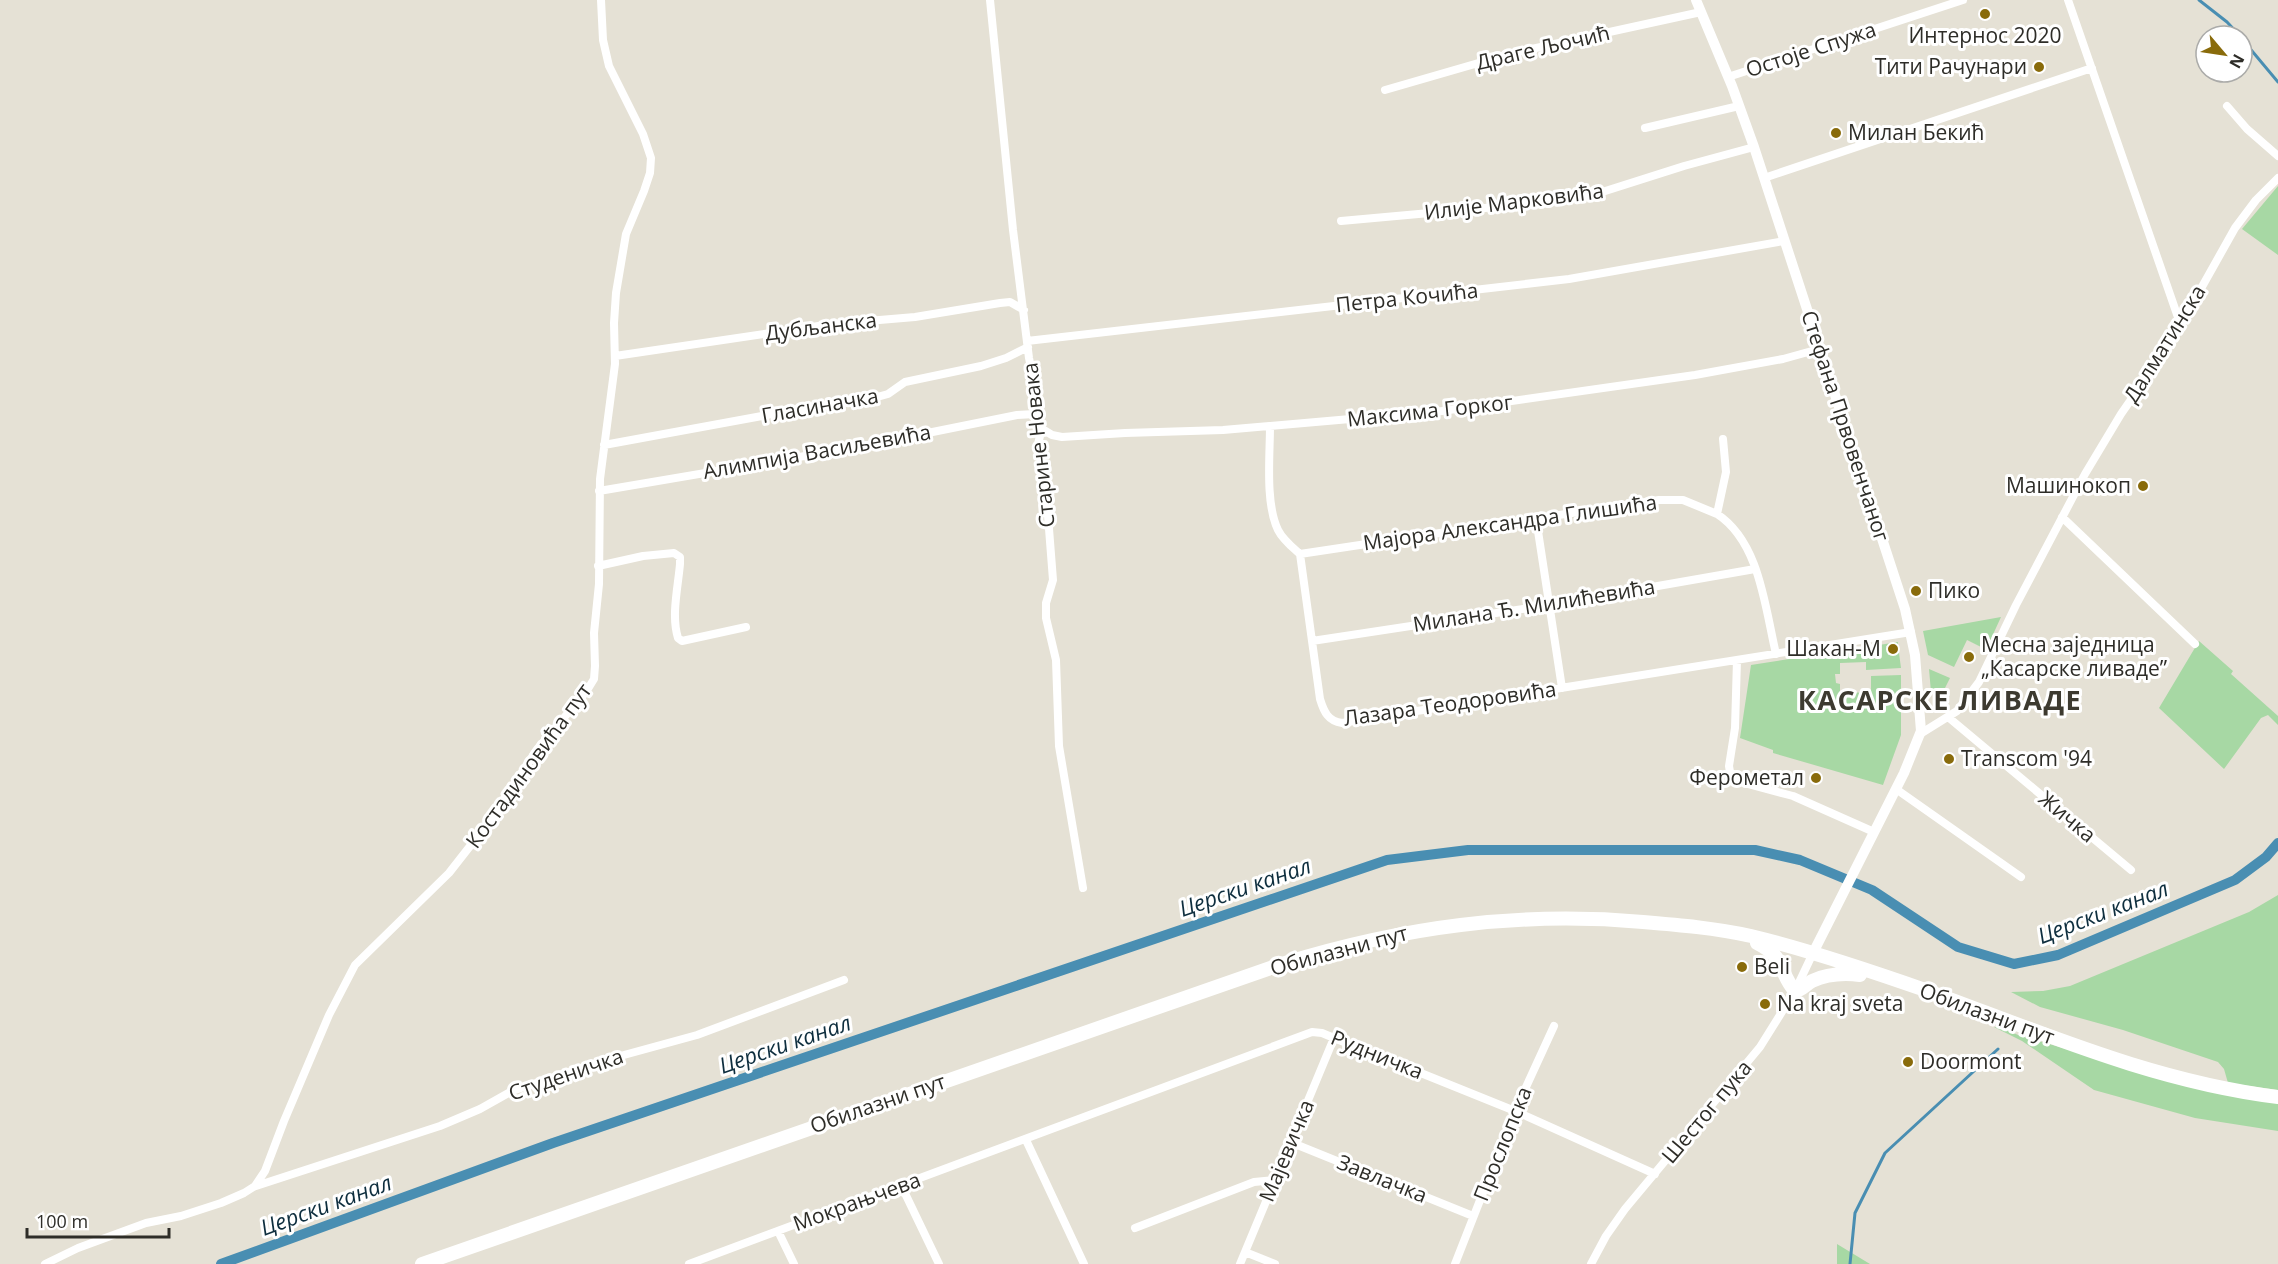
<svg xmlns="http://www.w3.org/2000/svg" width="2278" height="1264" viewBox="0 0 2278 1264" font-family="'Open Sans',sans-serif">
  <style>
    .green { fill: #a7d8a4 }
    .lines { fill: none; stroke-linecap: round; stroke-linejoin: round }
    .stream { stroke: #498eb2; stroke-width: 3 }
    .canal { stroke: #498eb2; stroke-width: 10 }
    .minor { stroke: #fff; stroke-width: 8 }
    .tertiary { stroke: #fff; stroke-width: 10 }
    .primary { stroke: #fff; stroke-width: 14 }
    .poi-dot { fill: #896b0b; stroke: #fff; stroke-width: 2 }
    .labels { text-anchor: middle; stroke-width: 6; stroke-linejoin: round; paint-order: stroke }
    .poi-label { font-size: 21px; fill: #2e2d28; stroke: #fff; text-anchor: start }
    .street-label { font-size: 21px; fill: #2e2d28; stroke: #fff }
    .water-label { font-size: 22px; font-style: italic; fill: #0e2e3e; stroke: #fff }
    .district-label { font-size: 27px; font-weight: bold; letter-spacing: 1.5px; fill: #3d3a30; stroke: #fff }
  </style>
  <rect width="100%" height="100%" fill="#e5e1d5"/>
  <path class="green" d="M2278,186V255L2242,229Z
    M2001,617L1990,641L1983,648L1967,640L1954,667L1928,655L1923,631Z
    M2199,641L2233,671L2231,674L2278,716V725L2268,715L2261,718L2224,769L2159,708Z
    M1898,642V644L1886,646L1888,655L1899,653L1901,668L1866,670V662L1840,663V674H1835L1836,683L1840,684V692L1871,693V676L1901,675V735L1883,785L1773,753V750L1740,738L1751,665Z
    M1929,669L1950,678L1942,694L1931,692Z
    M2278,895V1090L2228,1083L2224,1069L2218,1062L2123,1030L2040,1007L2011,992L2043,991L2070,986L2249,912Z
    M1994,1027H2001L2018,1035L2211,1091L2278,1103V1131L2195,1118L2094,1090L2022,1041Z
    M1837,1244L1870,1264H1837Z"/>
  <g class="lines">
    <path class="stream" d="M2199,0L2227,22L2240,36
      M2242,39L2278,82
      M1850,1264L1855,1213L1885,1153L1998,1049"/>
    <path class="canal" d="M221,1264L553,1143L1387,860L1468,850H1755L1800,860L1872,890L1958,947L2014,964L2058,955L2235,880L2266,857L2278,843"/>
    <path class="minor" d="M990,0L1013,230L1029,358L1036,392L1035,418L1041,432L1038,444L1047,503L1053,580L1046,603V618L1056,660L1059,746L1083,888
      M2068,0L2181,326
      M1728,77L1963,0
      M1385,90L1513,53L1701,12
      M2227,106L2247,129L2278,156
      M1645,128L1739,106
      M1764,178L2092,68
      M1341,221L1496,207L1599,193L1684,166L1754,147
      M1027,341L1569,279L1784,241
      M615,356L832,324L915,317L1000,303L1010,302L1024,310
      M1270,426C1270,455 1265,503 1278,530C1283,540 1292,547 1300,554
      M1039,427L1052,435L1062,437L1125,433L1223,430L1442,411L1695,375L1783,359L1819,349
      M1723,439L1726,472L1717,514C1760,542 1765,608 1776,654
      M604,445L811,407L870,399L888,394L905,382L981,366L1006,358L1028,347
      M599,491L858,447L1017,415L1035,414
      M2062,517L2195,644
      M1536,518L1562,688
      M1300,554L1320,699C1324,712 1328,721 1342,723L1911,632
      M1300,554L1659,500H1683L1717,514
      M598,566L643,556L674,553L680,557V564C678,587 671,616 678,638L682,641L746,627
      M1312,641L1549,605L1755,569
      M1737,660L1735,728L1729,766L1730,772L1744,783L1793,796L1874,832
      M1948,717L2131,870
      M1920,734L1957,711L1979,682L2016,605L2085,474L2121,414L2171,342L2235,228L2256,200L2278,178
      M1896,789L2021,877
      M1026,1140L1084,1264
      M1290,1142L1473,1216
      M901,1185L939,1264
      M256,1186L440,1126L480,1109L512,1091L602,1061L697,1035L844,980
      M1135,1228L1254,1182L1274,1180
      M778,1231L794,1264
      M1245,1252L1275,1264
      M45,1264L78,1248L146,1223L181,1216L221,1203L244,1193L255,1186L265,1171L284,1121L329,1015L355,965L449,873L485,827L538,748L586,692L594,679L595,666L594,633L599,584L600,479L615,364L614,323L616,293L626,234L644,191L650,173L651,158L643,134L609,66L603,40L601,0
      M689,1264L1312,1032L1322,1033L1334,1038L1515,1111L1655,1174
      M1240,1264L1334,1038
      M1455,1264L1515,1111L1554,1026
      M1591,1264L1606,1236L1625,1209L1760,1047L1795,991L1813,953"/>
    <path class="tertiary" d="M1696,0L1732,86L1754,147L1905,609L1915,655L1921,731L1904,773L1813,953"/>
    <path class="primary" d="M1757,943C1787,958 1778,972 1795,991C1802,990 1805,985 1812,981C1827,974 1844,973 1860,975
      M422,1264L1282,964C1402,927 1518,911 1643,922C1679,925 1715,928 1751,936C1809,950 1871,971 1928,991C2043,1033 2155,1082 2278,1097"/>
  </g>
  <g class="poi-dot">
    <circle cx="1985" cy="14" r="6"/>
    <circle cx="2039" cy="67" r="6"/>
    <circle cx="1836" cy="133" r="6"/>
    <circle cx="2143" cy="486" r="6"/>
    <circle cx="1916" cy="591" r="6"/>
    <circle cx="1893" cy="649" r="6"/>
    <circle cx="1969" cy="657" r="6"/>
    <circle cx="1949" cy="759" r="6"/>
    <circle cx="1816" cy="778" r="6"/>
    <circle cx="1742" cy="967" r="6"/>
    <circle cx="1765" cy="1004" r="6"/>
    <circle cx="1908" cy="1062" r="6"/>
  </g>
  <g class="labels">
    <g class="poi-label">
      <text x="1985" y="43" text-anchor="middle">Интернос 2020</text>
      <text x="2027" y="74" text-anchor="end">Тити Рачунари</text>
      <text x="1848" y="140">Милан Бекић</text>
      <text x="2131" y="493" text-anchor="end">Машинокоп</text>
      <text x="1928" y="598">Пико</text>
      <text x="1981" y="652">Месна заједница<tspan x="1981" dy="24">„Касарске ливаде”</tspan></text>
      <text x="1881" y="656" text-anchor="end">Шакан-М</text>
      <text x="1961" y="766">Transcom '94</text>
      <text x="1804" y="785" text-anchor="end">Ферометал</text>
      <text x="1754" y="974">Beli</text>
      <text x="1777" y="1011">Na kraj sveta</text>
      <text x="1920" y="1069">Doormont</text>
    </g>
    <g class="street-label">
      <text transform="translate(1543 48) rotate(-13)" y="7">Драге Љочић</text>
      <text transform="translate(1811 50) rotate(-18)" y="7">Остоје Спужа</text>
      <text transform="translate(1514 202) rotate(-7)" y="7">Илије Марковића</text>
      <text transform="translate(1407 298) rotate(-6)" y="7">Петра Кочића</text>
      <text transform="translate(821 327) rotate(-7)" y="7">Дубљанска</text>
      <text transform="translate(2165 344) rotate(-58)" y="7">Далматинска</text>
      <text transform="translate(820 406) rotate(-10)" y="7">Гласиначка</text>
      <text transform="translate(1430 411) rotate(-6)" y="7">Максима Горког</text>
      <text transform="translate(1845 426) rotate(72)" y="7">Стефана Првовенчаног</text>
      <text transform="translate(1039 445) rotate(-96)" y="7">Старине Новака</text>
      <text transform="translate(817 452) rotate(-10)" y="7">Алимпија Васиљевића</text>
      <text transform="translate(1510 523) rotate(-8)" y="7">Мајора Александра Глишића</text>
      <text transform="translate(1534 606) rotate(-9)" y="7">Милана Ђ. Милићевића</text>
      <text transform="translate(1450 704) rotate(-8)" y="7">Лазара Теодоровића</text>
      <text transform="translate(529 766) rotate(-54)" y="7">Костадиновића пут</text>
      <text transform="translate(2067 817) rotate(40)" y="7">Жичка</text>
      <text transform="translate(1339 951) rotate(-15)" y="7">Обилазни пут</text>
      <text transform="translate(1987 1014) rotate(20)" y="7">Обилазни пут</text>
      <text transform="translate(1377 1055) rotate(22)" y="7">Рудничка</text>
      <text transform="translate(566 1075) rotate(-19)" y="7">Студеничка</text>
      <text transform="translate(878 1104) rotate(-19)" y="7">Обилазни пут</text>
      <text transform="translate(1707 1112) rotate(-50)" y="7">Шестог пука</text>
      <text transform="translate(1503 1144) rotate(-68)" y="7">Прослопска</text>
      <text transform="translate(1287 1151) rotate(-67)" y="7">Мајевичка</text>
      <text transform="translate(1382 1179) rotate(22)" y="7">Завлачка</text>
      <text transform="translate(857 1202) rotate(-20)" y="7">Мокрањчева</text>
    </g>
    <g class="water-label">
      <text transform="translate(1245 887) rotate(-19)" y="8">Церски канал</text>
      <text transform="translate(2103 912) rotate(-21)" y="8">Церски канал</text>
      <text transform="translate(785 1044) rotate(-19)" y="8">Церски канал</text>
      <text transform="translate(326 1205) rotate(-20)" y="8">Церски канал</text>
    </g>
    <g class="district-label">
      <text x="1940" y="710">КАСАРСКЕ ЛИВАДЕ</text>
    </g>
  </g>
  <g transform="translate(2224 54) rotate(119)"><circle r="28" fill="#ffffff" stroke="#ababa9" stroke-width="1.5"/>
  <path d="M0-4.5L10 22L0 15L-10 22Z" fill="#896b0b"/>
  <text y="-9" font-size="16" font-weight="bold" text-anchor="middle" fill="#2e2d28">N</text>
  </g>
  <path d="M27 1228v9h142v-9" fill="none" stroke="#2e2d28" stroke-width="3"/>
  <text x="36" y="1228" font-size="18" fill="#2e2d28" stroke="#ffffff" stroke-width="4.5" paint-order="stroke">100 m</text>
</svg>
